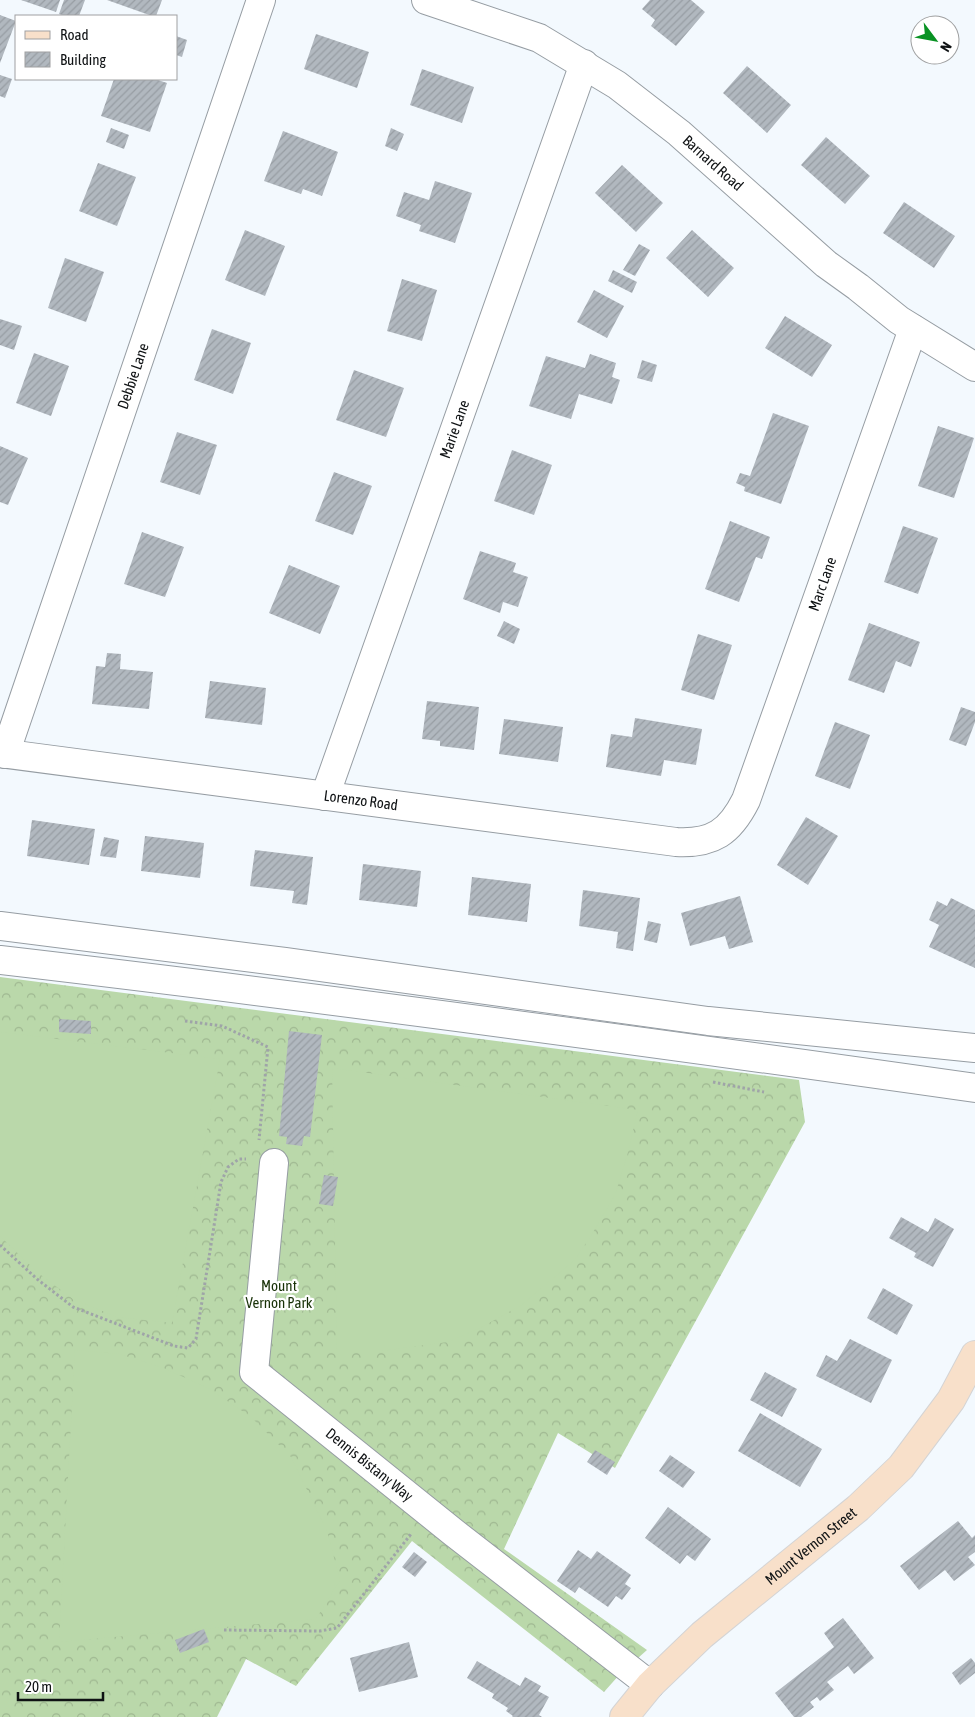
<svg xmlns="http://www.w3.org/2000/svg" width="975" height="1717" viewBox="0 0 975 1717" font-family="'Asap Condensed',sans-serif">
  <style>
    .forest { fill: url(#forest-crowns) }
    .garden { fill: #bad8aa }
    .building { fill: url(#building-hatch) }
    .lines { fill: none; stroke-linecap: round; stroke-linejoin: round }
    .minor-casing { stroke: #969da3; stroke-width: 30 }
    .major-casing { stroke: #d4d4d5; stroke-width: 30 }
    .path { stroke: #9fa4a8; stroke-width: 3; stroke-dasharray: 2.5 2.5; stroke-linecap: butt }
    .minor { stroke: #fff; stroke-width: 28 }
    .major { stroke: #f8e0ca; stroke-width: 28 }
    .labels { text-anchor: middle; stroke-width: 4.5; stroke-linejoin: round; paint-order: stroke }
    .street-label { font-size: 15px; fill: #0f1214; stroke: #fff }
    .park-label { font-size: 15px; fill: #183107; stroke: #fff }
  </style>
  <defs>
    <pattern id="forest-crowns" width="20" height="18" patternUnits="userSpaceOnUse" patternTransform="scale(1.25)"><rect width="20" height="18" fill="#bad8aa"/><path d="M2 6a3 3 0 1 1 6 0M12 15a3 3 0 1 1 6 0" fill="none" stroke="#9fb891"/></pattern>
    <pattern id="building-hatch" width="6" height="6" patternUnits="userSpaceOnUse" patternTransform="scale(1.25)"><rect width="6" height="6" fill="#b1b8bf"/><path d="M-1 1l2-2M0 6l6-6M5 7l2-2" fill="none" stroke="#979da3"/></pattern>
  </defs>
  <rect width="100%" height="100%" fill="#f3f9fe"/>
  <path class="forest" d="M0,977L799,1080L805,1122L615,1468L558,1433L504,1549L647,1650L620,1674L604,1692L412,1541L296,1686L246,1659L217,1717H0Z"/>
  <path class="garden" d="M0,1032L220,1059L172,1323L117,1317L73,1299L37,1272L0,1236Z
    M332,1068L638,1110L627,1156L615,1195L595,1229L575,1260L520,1306L480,1328L448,1342L381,1351H337Z
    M75,1350L119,1354L161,1367L208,1388L251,1417L291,1457L327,1531L340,1580L316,1619L59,1642Z"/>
  <path class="building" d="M21,0H60L56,12Z
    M64,0H85L79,16H65L59,14Z
    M107,0H162L156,16H152Z
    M650,0H691L705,12L676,46L651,26L655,20L642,9Z
    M0,15L16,21L0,63Z
    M316,34L369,52L357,88L304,69Z
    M176,36L187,40L182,57L176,55Z
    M747,66L791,105L767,133L723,93Z
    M422,69L474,87L462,123L410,105Z
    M0,75L12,79L5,98L0,96Z
    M114,79H155L167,83L150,132L101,116Z
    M111,128L129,135L124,149L106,142Z
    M391,128L404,134L397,151L385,146Z
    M283,131L338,152L322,196L303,189L301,194L264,181Z
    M826,137L870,176L845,204L801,165Z
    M98,163L136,177L117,226L79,211Z
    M622,165L663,203L636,232L595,193Z
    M435,181L472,193L455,243L419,231L421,225L396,216L404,192L429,200Z
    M904,202L955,236L934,268L883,233Z
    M245,230L285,246L265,296L225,280Z
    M692,230L734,268L708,297L666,258Z
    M639,244L650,250L635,276L623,270Z
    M65,258L104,272L86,322L48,308Z
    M613,270L637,282L632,293L608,281Z
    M402,279L437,290L422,341L387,331Z
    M594,290L624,306L607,338L577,322Z
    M785,316L832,345L812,377L765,348Z
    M0,319L22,326L14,350L0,345Z
    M212,329L251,343L233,394L194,380Z
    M34,353L69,366L51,416L16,403Z
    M590,354L616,363L612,377L620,380L612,404L579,394L571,419L529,406L546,356L585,368Z
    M642,360L657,365L652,382L637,378Z
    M354,370L404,388L386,437L336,420Z
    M773,413L809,426L781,504L744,491L745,487L736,483L740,473L750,476Z
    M938,426L974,438L954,498L918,486Z
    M177,432L217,445L200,495L160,482Z
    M0,446L28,458L8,505L0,502Z
    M512,450L552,465L534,515L494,501Z
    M334,472L372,486L353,535L315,521Z
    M730,521L770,537L762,559L756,557L739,602L705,589Z
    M903,526L938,538L918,594L884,582Z
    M142,532L184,547L165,597L124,584Z
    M480,551L516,563L513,572L528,577L518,607L503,602L500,613L463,599Z
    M289,565L340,586L320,634L269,613Z
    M504,621L520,629L514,644L497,636Z
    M869,623L920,642L911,667L896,661L884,693L848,680Z
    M698,634L732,645L714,700L681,690Z
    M107,653L121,654L120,669L153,672L149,709L92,704L96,666L105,667Z
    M210,681L266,688L262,725L205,718Z
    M427,701L479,707L474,750L440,746V741L422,739Z
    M961,707L975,712V722L966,746L949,740Z
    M635,718L702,729L696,765L664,760L661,776L606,767L611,734L632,737Z
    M504,719L563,727L558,762L499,754Z
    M835,722L870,735L850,789L815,776Z
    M806,817L838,836L808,885L777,865Z
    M32,820L95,829L89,865L27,856Z
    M145,836L204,843L200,878L141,871Z
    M104,837L119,840L116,858L100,856Z
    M255,850L313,857L307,905L292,903L294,891L250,886Z
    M363,864L421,871L417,907L359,900Z
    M472,877L531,884L527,922L468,915Z
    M583,890L640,898L633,951L616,948L618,932L579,926Z
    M740,896L753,942L729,949L725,936L690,946L681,913Z
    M951,898L975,910V968L929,947L939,925L929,920L937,901L947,906Z
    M648,921L661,924L657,943L644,940Z
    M59,1019L91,1021V1034L59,1032Z
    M289,1031L322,1035L310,1137L304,1136L302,1146L286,1144L287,1137L279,1136Z
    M324,1175L338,1177L333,1206L319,1204Z
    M901,1217L928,1232L935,1218L954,1229L933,1267L914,1257L916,1253L889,1238Z
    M883,1288L913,1305L897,1335L867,1318Z
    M850,1339L892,1360L871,1403L816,1376L826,1355L837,1361Z
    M765,1372L797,1389L782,1417L750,1400Z
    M760,1413L822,1449L800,1487L738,1451Z
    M595,1450L615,1462L607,1475L587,1462Z
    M670,1455L695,1472L683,1488L659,1471Z
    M668,1507L711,1539L695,1561L687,1555L680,1564L645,1538Z
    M958,1521L972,1538L975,1535V1552L968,1557L975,1565L954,1581L945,1570L919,1590L900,1566Z
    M578,1550L591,1559L597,1551L631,1575L625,1584L631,1588L622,1600L616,1596L608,1607L579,1587L575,1593L557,1581Z
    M414,1552L427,1562L415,1577L402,1567Z
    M843,1618L874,1658L854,1674L848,1666L827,1682L834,1690L820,1701L817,1697L810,1702L814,1707L801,1717H794L775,1693L834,1647L824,1633Z
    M204,1629L209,1642L180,1653L175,1640Z
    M409,1642L418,1677L359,1692L350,1658Z
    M971,1658L975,1663V1673L960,1685L952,1673Z
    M477,1661L520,1686L525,1677L541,1686L538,1691L549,1697L539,1715L542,1717H512L513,1716L506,1711L508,1708L492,1698L494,1694L467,1678Z"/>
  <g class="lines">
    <defs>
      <g id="minor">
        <path id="s1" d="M426,0L539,38L617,85L679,133L826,264L858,287L899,320L975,367"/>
        <path id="s2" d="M0,753L676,842C713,844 730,832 746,800L913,329"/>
        <path id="s3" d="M5,754L261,0"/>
        <path id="s4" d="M325,796L584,64"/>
        <path d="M0,926L285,962L708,1021L975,1048"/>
        <path d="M0,960C326,998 650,1042 975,1088"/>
        <path id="s5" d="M274,1163L254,1372L453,1532L650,1685"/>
      </g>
      <g id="major">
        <path id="s6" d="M624,1717L650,1685L702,1635L858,1508L901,1467L951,1400L975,1355"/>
      </g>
    </defs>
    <use href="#minor" class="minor-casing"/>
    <use href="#major" class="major-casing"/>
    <path class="path" d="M185,1021L222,1026L268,1047L259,1140
      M713,1082L764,1092
      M0,1245L37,1279L73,1307L174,1346L188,1348L196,1339L221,1182L228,1167L239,1159H246
      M224,1630L320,1631L337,1628L411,1534"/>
    <use href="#minor" class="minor"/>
    <use href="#major" class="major"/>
  </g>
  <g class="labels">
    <g class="street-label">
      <text dy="5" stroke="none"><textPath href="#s1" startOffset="334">Barnard Road</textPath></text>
      <text dy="5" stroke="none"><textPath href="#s3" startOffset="399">Debbie Lane</textPath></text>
      <text dy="5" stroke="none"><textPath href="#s4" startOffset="389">Marie Lane</textPath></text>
      <text dy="5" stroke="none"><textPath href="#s2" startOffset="999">Marc Lane</textPath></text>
      <text dy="5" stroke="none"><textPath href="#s2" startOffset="364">Lorenzo Road</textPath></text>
      <text dy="5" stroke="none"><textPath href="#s5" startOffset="358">Dennis Bistany Way</textPath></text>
      <text dy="5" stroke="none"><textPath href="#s6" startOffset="254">Mount Vernon Street</textPath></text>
    </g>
    <g class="park-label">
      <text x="279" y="1291">Mount<tspan x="279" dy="17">Vernon Park</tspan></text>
    </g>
  </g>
  <rect x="15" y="15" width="162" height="65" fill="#ffffff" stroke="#9fa0a1"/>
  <rect x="25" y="31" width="25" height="8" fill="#f8e0ca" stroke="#9fa0a1"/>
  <text x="60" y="40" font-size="15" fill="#0f1214">Road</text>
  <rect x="25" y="52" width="25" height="15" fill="url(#building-hatch)" stroke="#9fa0a1"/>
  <text x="60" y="65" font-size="15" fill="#0f1214">Building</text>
  <g transform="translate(935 40) rotate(122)"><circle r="24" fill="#ffffff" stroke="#9fa0a1"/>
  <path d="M0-4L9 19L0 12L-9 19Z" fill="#099224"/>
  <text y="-8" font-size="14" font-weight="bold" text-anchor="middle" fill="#0f1214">N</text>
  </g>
  <path d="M18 1692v8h85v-8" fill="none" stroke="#0f1214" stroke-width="2.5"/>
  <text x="25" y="1692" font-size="15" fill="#0f1214" stroke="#ffffff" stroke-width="4" paint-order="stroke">20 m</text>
</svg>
